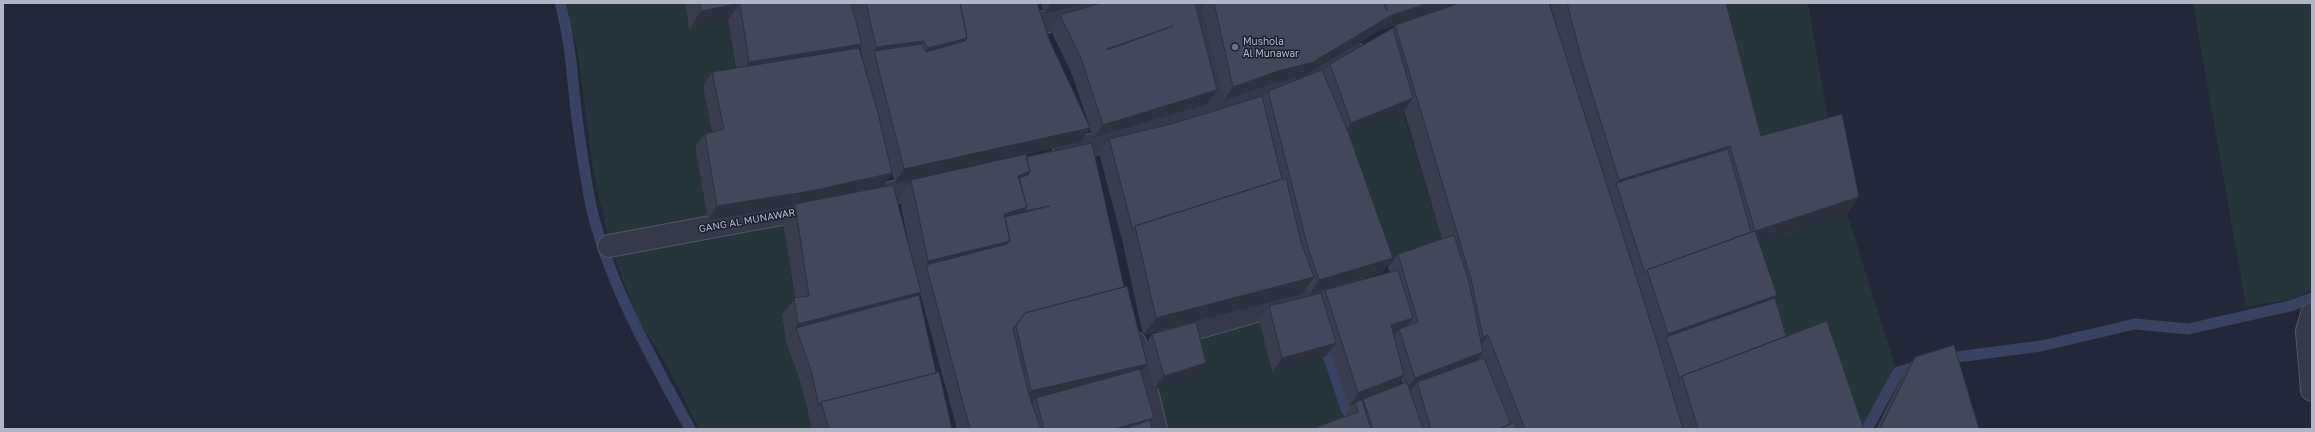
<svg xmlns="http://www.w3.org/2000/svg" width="2315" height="432" viewBox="0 0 2315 432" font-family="'Golos Text',sans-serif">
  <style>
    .green { fill: #26353a }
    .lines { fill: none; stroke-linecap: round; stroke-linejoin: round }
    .stream { stroke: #394260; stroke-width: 11 }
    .minor-casing { stroke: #515563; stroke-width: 24 }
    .minor { stroke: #363a48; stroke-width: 22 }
    .wall { fill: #393d4d; fill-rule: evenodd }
    .shaded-wall { fill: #2e323f }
    .building { fill: #42475a; stroke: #2e323f; fill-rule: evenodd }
    .worship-dot { fill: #6b7280; stroke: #1c202d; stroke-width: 1.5 }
    .labels { text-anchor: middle; stroke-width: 3; stroke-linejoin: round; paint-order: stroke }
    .poi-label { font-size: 10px; fill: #b1b5c4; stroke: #1c202d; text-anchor: start }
    .street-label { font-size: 10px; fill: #b1b5c4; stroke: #1c202d }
  </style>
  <rect width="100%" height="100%" fill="#232838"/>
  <path class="green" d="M566,3H685L689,29L728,20L737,79L714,142L695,147L708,220L609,241L593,169L578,54Z
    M1709,3H1808L1830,131L1749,153Z
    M2193,3H2312V290L2289,300L2246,306Z
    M1403,112L1445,249L1388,268L1341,137Z
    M1847,214L1896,369L1865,429H1846L1777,352L1742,248Z
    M783,222L797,314L782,315L786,342L801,384L812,429H699L668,367L636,316L613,253Z
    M1259,320L1326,356L1348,425L1337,429H1166L1154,389L1196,377L1187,336Z"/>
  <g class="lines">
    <path class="stream" d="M560,3C570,38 572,74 576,110C580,142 585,175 591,206C609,285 652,358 690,429
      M1323,341L1347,411L1363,406
      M1942,359L2041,346L2135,324L2188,329L2290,306L2312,298
      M1867,429L1898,372L1920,366"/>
    <defs>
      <path id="minor" d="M1194,3L1220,110
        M1035,25L1109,3
        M1064,152L1201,116L1301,83L1354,53
        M865,199L933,183
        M609,246L818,207
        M2312,314L2307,331L2312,390
        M1169,336L1353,283
        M1135,343L1156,429"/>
    </defs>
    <use href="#minor" class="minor-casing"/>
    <use href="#minor" class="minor"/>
  </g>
  <path class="wall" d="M685,3H1037L1049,39L1090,127L1071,72L1050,29L1060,15L1207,104L1093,138L1090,128L1081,142L1026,154V157L1124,287L1143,348L1152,334L1196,377L1154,389L1146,359L1141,373L1150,423L1152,429H957L920,293L919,295L936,373L952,429H812L801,384L786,342L782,315L795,298L783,222L794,206L708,220L695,147L705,134L712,132L703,86L712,72L736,68L728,20L689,29ZM860,46L864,65L859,48ZM1006,158L911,180L899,197L911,254L848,194L883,186L892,173L895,183Z
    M1041,3H1088L1044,14Z
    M1207,3H1549L1558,30L1550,3H1726L1761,136L1847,214L1759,243L1777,295L1775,298L1786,336L1864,429H1316L1317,427L1345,416L1352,405L1349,407L1330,350L1326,356L1272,372L1259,320L1269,306L1321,296L1325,290L1390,272L1388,268L1398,254L1442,239L1404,111L1403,112L1349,134L1383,272L1310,294L1307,287L1302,294L1143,335L1123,244L1099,153L1109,139L1175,123L1263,98L1268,91L1323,73L1330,64L1393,28L1395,25L1380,30L1304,76L1269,85L1224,100L1202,10ZM1401,379L1402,384L1396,387Z
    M1915,357L1979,429H1876L1903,374Z"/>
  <path class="shaded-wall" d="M740,3L728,20L689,29L701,11Z
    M1051,3H1088L1044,14Z
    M1429,3H1461L1380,30L1304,76L1269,85L1224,100L1233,87L1390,16Z
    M967,38L955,55L916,66L928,48Z
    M924,41L912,58L874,51L876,47Z
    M862,44L850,61L737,79L749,62Z
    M1217,90L1207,104L1093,138L1103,125Z
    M1413,98L1403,112L1341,137L1351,123Z
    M1090,128L1081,142L895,183L904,169Z
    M1730,146L1718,163L1616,183L1619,180Z
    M1030,171L1018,189V176Z
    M892,173L883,186L801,205L795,204L794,206L708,220L717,206Z
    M1859,197L1847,214L1742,248L1755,231Z
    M1050,206L1004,228V214L1027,207Z
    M1010,241L998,258L926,265L928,261Z
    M1393,258L1383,272L1310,294L1319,280Z
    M1314,277L1302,294L1143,335L1156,318Z
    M921,292L909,309L796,328L786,342L798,324Z
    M1777,295L1765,312L1666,337L1656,351L1668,334Z
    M1413,318L1403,331L1399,329L1395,334L1382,339L1391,325Z
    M1488,335L1476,352L1471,355L1483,337Z
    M1336,343L1326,356L1272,372L1282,358Z
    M1483,352L1473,366L1417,382L1412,389L1405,392L1415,378Z
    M1206,363L1196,377L1154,389L1164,376Z
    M1147,364L1135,381L1036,398L1030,406L1019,409L1031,391Z
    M1404,375L1395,388L1363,399L1361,402H1355L1352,405L1349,407L1358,393Z
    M1154,418L1146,429H1114Z"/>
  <path class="building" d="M700,3H851L862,44L749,62L740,3L701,11Z
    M866,3H960L967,38L928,48L924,41L876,47Z
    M960,3H1037L1049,39L1090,128L904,169L874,51L922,44L926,52L965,41L967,38Z
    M1101,3H1195L1217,90L1103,125L1081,58L1060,15ZM1173,26L1107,50V49Z
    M1214,3H1384L1387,11L1385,3H1429L1390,16L1313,62L1278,71L1233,87Z
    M1460,3H1549L1655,336L1683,429H1525L1488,335L1483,337L1471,279L1395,25Z
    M1567,3H1726L1761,136L1842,114L1859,197L1755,231L1730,146L1619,180L1582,61Z
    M1393,28L1413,98L1351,123L1330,64Z
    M859,48L878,113L892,173L811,191L717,206L705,134L724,129L712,72Z
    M1322,70L1347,129L1393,258L1319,280L1308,248L1268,91Z
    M1262,96L1282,179L1135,226L1133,230L1109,139L1175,123Z
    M1092,143L1124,287L1025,313L1013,329L1029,395L1041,429H970L926,265L1007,244L1010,241L1005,217L1050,206L1024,211L1027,207L1019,178L1028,175L1030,171L1026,157Z
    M1728,149L1751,232L1647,270L1645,273L1616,183Z
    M1026,154L1030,171L1018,176L1027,207L1004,214L1010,241L928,261L911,180Z
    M1286,178L1301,242L1314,277L1156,318L1135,226Z
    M893,185L921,292L798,324L794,298L809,296L795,204Z
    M1755,231L1777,295L1668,334L1647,270Z
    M1454,235L1469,282L1483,352L1415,378L1399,329L1418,322L1398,254Z
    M1398,270L1413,318L1391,325L1404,375L1358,393L1325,290Z
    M1127,286L1147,364L1031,391L1016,326L1025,313Z
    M1321,293L1336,343L1282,358L1269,306Z
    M919,295L936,373L821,402L819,406L811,370L796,328Z
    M1775,298L1786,336L1682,376L1680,380L1666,337Z
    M1827,321L1864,429H1698L1682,376Z
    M1196,322L1206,363L1164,376L1152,334Z
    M1954,345L1979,429H1880L1915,357Z
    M1484,358L1511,424L1499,429H1431L1417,382Z
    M1140,369L1154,418L1114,429H1044L1036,398Z
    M939,372L952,429H829L821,402Z
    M1407,382L1423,429H1373L1363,399Z
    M1362,400L1371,429H1318L1317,427L1358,412L1355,402Z
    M1150,420L1152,429H1124Z
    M1514,422L1517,429H1499Z"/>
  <circle class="worship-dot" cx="1235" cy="47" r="4"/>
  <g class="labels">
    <g class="poi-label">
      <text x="1243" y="45">Mushola<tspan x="1243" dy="12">Al Munawar</tspan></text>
    </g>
    <g class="street-label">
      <text transform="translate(747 220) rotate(-10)" y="4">GANG AL MUNAWAR</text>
    </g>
  </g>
  <rect width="2315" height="432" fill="none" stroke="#b1b5c4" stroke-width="8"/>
</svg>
